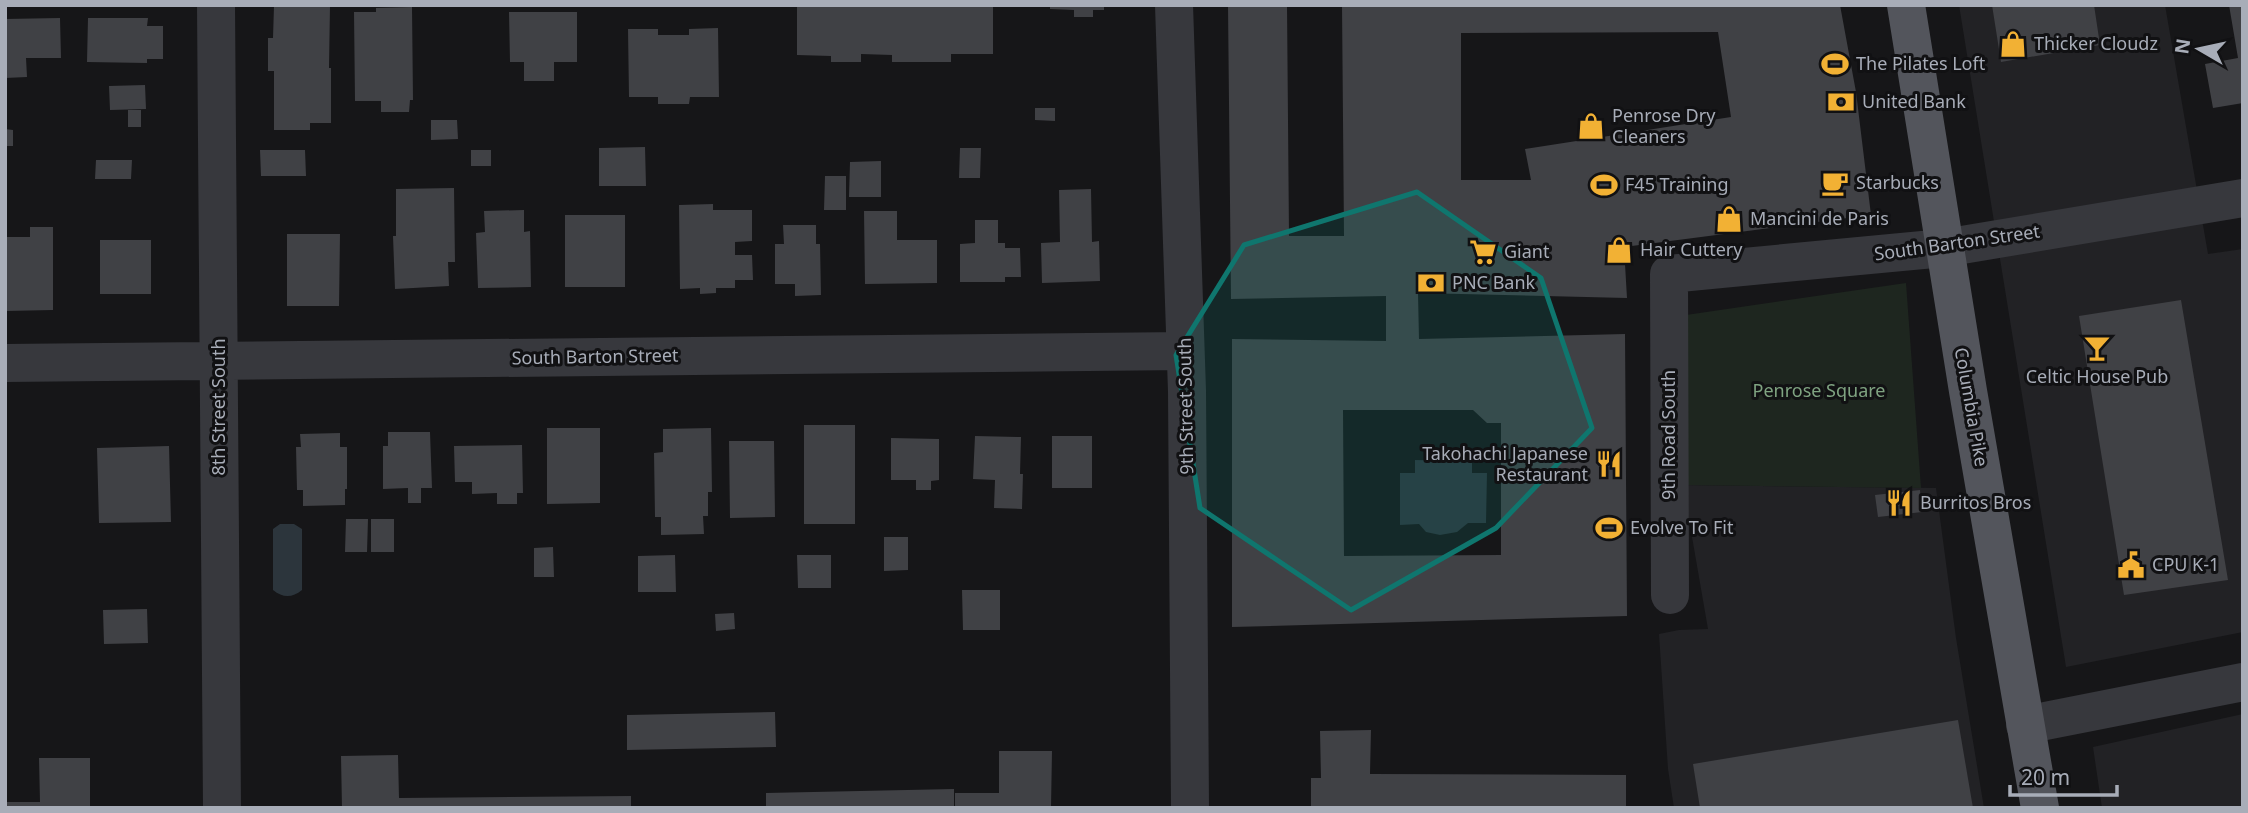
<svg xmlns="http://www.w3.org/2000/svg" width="2248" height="813" viewBox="0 0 2248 813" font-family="'Noto Sans',sans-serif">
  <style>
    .built { fill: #222225 }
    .green { fill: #1e261f }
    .water { fill: #2c353c }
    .building { fill: #404145; fill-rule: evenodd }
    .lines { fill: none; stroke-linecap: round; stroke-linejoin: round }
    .minor { stroke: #37383d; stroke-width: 38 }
    .major { stroke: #53555c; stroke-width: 38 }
    .marked { fill: #0f766e; fill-opacity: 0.2; stroke: #0f766e; stroke-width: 5; stroke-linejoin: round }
    .labels { text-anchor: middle; stroke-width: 6; stroke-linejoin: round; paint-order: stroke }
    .poi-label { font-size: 18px; fill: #a8adb8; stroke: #111113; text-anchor: start }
    .street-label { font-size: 18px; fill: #a8adb8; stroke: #111113 }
    .park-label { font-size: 18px; fill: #7fa381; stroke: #111113 }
  </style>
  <rect width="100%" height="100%" fill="#161618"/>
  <path class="built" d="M1959,5H2165L2208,254L2243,249V632L2066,667Z
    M1683,485L1936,488L1956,638L1984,808H1674L1668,769L1659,634L1679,630L1708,629Z
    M2243,714V808H2102L2093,747Z"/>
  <path class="green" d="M1906,283L1921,488L1683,485L1686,315Z"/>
  <path class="water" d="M1415,460L1472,461V473H1487L1486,523H1468L1457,532L1440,535L1426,532L1419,524L1400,525V473H1415Z
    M280,524H294L302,529V590C292,598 283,598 273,590V529Z"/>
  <path class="building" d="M797,5H993V54H951V62H892V55L861,54V62H831V56L797,55Z
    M1050,5H1104V10H1093V17H1074V10L1050,9Z
    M1228,5H1287L1289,236H1344L1342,5H1840L1856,92L1871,215L1624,247L1627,298L1418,293L1419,339L1625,334L1627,616L1232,627V339L1386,341V296L1231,299ZM1718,32L1731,117L1525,149L1531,180H1461V33ZM1343,410H1473L1487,423H1501V555L1344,556Z
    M1992,5H2094L2100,45L2001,62Z
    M2229,5H2243V103L2213,108L2205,64L2238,58Z
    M274,6H330L329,68H331V123H310V130H274V71H268V38H273Z
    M412,7L413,100H410L409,112H381V101H355L354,12H376V8Z
    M509,12H577V62H554V81H524V62H510Z
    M60,18L61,58H26L27,77L5,78V19Z
    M88,18H148L147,26H163V59H147V63L87,62Z
    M718,28L719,97H690L689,104H658V97H629L628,29H658V35H689V29Z
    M145,85L146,109L110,110L109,86Z
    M1035,108H1055V121L1035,120Z
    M128,110H141V127H128Z
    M431,120H457L458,139L431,140Z
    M5,129L13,130V146H5Z
    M645,147L646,186H599V148Z
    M960,148H981L980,178H959Z
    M260,150H305L306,176H261Z
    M471,150H491V166H471Z
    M96,160H132L131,179H95Z
    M881,161V197H849L850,162Z
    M825,176H846V210H824Z
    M454,188L455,262H448L449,286L395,289L393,236H396V189Z
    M1091,189L1092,242L1099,241L1100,281L1042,283L1041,243L1060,242L1059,190Z
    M713,204V210H752V241L735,242V255H752L753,280H735V288H716V293L700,294V288L680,289L679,205Z
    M524,210V232L530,231L531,287L478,288L476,233L485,232L484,211Z
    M864,211H897V240H937V283L865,284Z
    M565,215H625V287H565Z
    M975,220H998V243H1005V248H1020L1021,277H1005V282H960V244L975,243Z
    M783,225H816V244H820L821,295L795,296V284H775V244H784Z
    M30,227H53V310L5,311V237H30Z
    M287,234H340L339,306H287Z
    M100,240H151V294H100Z
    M2181,300L2228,580L2124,595L2079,316Z
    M804,425H855V524H804Z
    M547,428H600V503L547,504Z
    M711,428L712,492H708V516H703L704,534L661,535V517H655L654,453L663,452V429Z
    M388,432H430L432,488H421V503H408V488L383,489V446H388Z
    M340,433V447H347V489H345V505L303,506V490H297L296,447H301L300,434Z
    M975,436L1021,437L1020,474H1023L1022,509L994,508L995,480L973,479Z
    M1052,436H1092V488H1052Z
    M891,438L939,439V480L931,481V490H916V480H891Z
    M729,441H774L775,517L730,518Z
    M522,445L523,493H517V504H497V493L472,494V482H455L454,446Z
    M169,446L171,522L99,523L97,448Z
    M1920,490L1922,512L1878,517L1875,495Z
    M346,519H368L367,552H345Z
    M371,519H394V552H371Z
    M884,537H908V570L884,571Z
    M553,547L554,577H534V548Z
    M675,555L676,592H638V556Z
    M797,555H831V588H798Z
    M962,590H1000V630H963Z
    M147,609L148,643L104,644L103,610Z
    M734,613L735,629L716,631L715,614Z
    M775,712L776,747L627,750V715Z
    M1958,720L1973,808H1700L1693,764Z
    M1371,730L1370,774L1626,775V808H1311V778H1321L1320,731Z
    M999,751H1052L1051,808H955V793H999Z
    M398,755L399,798L631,796V808H342L341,756Z
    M39,758H90V808H5V802H40Z
    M954,789V808H766V793Z"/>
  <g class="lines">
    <path class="minor" d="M216,5L222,808
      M1174,5L1187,391L1190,808
      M5,363L1184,351
      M1670,595L1669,274L1944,248L2243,198
      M2025,725L2243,682"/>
    <path class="major" d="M1906,5L1968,391L2040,808"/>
  </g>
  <path class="marked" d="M1417,192L1541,278L1592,428L1496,528L1351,610L1200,508L1176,355L1244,245Z"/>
  <defs>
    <symbol id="shop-bare" viewBox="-9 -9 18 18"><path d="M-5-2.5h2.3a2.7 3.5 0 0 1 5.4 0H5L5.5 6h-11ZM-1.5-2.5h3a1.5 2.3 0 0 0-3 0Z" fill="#f2b134" stroke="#111113" stroke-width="2.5" paint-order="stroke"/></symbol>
    <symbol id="stadium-bare" viewBox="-9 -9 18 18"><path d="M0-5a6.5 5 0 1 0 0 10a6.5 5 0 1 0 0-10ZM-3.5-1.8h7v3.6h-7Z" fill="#f2b134" stroke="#111113" stroke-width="2.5" paint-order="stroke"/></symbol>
    <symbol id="bank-bare" viewBox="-9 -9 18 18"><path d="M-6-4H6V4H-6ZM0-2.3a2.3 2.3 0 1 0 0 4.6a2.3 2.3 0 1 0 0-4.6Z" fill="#f2b134" stroke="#111113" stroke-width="2.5" paint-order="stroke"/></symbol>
    <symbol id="cafe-bare" viewBox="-9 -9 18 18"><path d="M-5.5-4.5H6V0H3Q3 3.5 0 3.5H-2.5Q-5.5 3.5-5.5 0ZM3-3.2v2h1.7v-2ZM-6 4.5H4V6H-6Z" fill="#f2b134" stroke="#111113" stroke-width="2.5" paint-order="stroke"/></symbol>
    <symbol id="supermarket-bare" viewBox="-9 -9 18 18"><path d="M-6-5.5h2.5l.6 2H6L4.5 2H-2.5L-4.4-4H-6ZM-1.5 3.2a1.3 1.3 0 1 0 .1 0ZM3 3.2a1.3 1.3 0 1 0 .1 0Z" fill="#f2b134" stroke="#111113" stroke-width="2.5" paint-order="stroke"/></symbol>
    <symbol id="bar-bare" viewBox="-9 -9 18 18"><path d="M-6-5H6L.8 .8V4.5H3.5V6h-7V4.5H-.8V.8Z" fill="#f2b134" stroke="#111113" stroke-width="2.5" paint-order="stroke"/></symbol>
    <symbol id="restaurant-bare" viewBox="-9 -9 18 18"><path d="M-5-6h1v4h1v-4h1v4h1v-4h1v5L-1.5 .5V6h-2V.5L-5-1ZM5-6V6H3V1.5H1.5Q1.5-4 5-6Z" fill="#f2b134" stroke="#111113" stroke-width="2.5" paint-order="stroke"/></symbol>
    <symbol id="civic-bare" viewBox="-9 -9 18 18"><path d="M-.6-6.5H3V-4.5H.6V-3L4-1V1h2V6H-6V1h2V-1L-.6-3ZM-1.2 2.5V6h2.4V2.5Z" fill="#f2b134" stroke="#111113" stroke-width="2.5" paint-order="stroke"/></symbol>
  </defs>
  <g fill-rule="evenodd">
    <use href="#shop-bare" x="1994" y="25" width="38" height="38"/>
    <use href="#stadium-bare" x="1816" y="45" width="38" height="38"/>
    <use href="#bank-bare" x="1822" y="83" width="38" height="38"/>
    <use href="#shop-bare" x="1572" y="107" width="38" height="38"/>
    <use href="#cafe-bare" x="1816" y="164" width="38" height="38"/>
    <use href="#stadium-bare" x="1585" y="166" width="38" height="38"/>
    <use href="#shop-bare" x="1710" y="200" width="38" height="38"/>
    <use href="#shop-bare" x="1600" y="231" width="38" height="38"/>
    <use href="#supermarket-bare" x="1464" y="233" width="38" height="38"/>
    <use href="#bank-bare" x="1412" y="264" width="38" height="38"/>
    <use href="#bar-bare" x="2078" y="329" width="38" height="38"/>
    <use href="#restaurant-bare" x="1590" y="445" width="38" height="38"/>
    <use href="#restaurant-bare" x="1880" y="484" width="38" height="38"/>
    <use href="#stadium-bare" x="1590" y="509" width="38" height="38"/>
    <use href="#civic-bare" x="2112" y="546" width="38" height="38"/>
  </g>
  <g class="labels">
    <g class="poi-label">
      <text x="2034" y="50">Thicker Cloudz</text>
      <text x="1856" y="70">The Pilates Loft</text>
      <text x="1862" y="108">United Bank</text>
      <text x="1612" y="122">Penrose Dry<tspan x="1612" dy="21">Cleaners</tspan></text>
      <text x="1856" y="189">Starbucks</text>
      <text x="1625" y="191">F45 Training</text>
      <text x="1750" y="225">Mancini de Paris</text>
      <text x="1640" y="256">Hair Cuttery</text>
      <text x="1504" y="258">Giant</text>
      <text x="1452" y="289">PNC Bank</text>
      <text x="2097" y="383" text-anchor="middle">Celtic House Pub</text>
      <text x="1588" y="460" text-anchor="end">Takohachi Japanese<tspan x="1588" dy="21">Restaurant</tspan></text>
      <text x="1920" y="509">Burritos Bros</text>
      <text x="1630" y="534">Evolve To Fit</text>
      <text x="2152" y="571">CPU K-1</text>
    </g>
    <g class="street-label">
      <text transform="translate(1957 243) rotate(-8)" y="6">South Barton Street</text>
      <text transform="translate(595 357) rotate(-1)" y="6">South Barton Street</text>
      <text transform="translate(1186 406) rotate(-91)" y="6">9th Street South</text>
      <text transform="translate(219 407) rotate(-90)" y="6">8th Street South</text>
      <text transform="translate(1971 407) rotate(80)" y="6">Columbia Pike</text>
      <text transform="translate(1669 435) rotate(-90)" y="6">9th Road South</text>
    </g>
    <g class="park-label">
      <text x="1819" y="397">Penrose Square</text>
    </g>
  </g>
  <rect width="2248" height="813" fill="none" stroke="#a8adb8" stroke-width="14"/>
  <g transform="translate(2199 49) rotate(279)" stroke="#111113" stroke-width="5" paint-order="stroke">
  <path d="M0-5L12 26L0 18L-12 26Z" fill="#a8adb8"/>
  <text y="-10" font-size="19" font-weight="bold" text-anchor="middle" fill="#a8adb8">N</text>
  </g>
  <path d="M2010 785v10h107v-10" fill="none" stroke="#a8adb8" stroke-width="3.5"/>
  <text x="2021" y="785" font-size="21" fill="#a8adb8" stroke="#111113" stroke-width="5" paint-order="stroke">20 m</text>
</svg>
